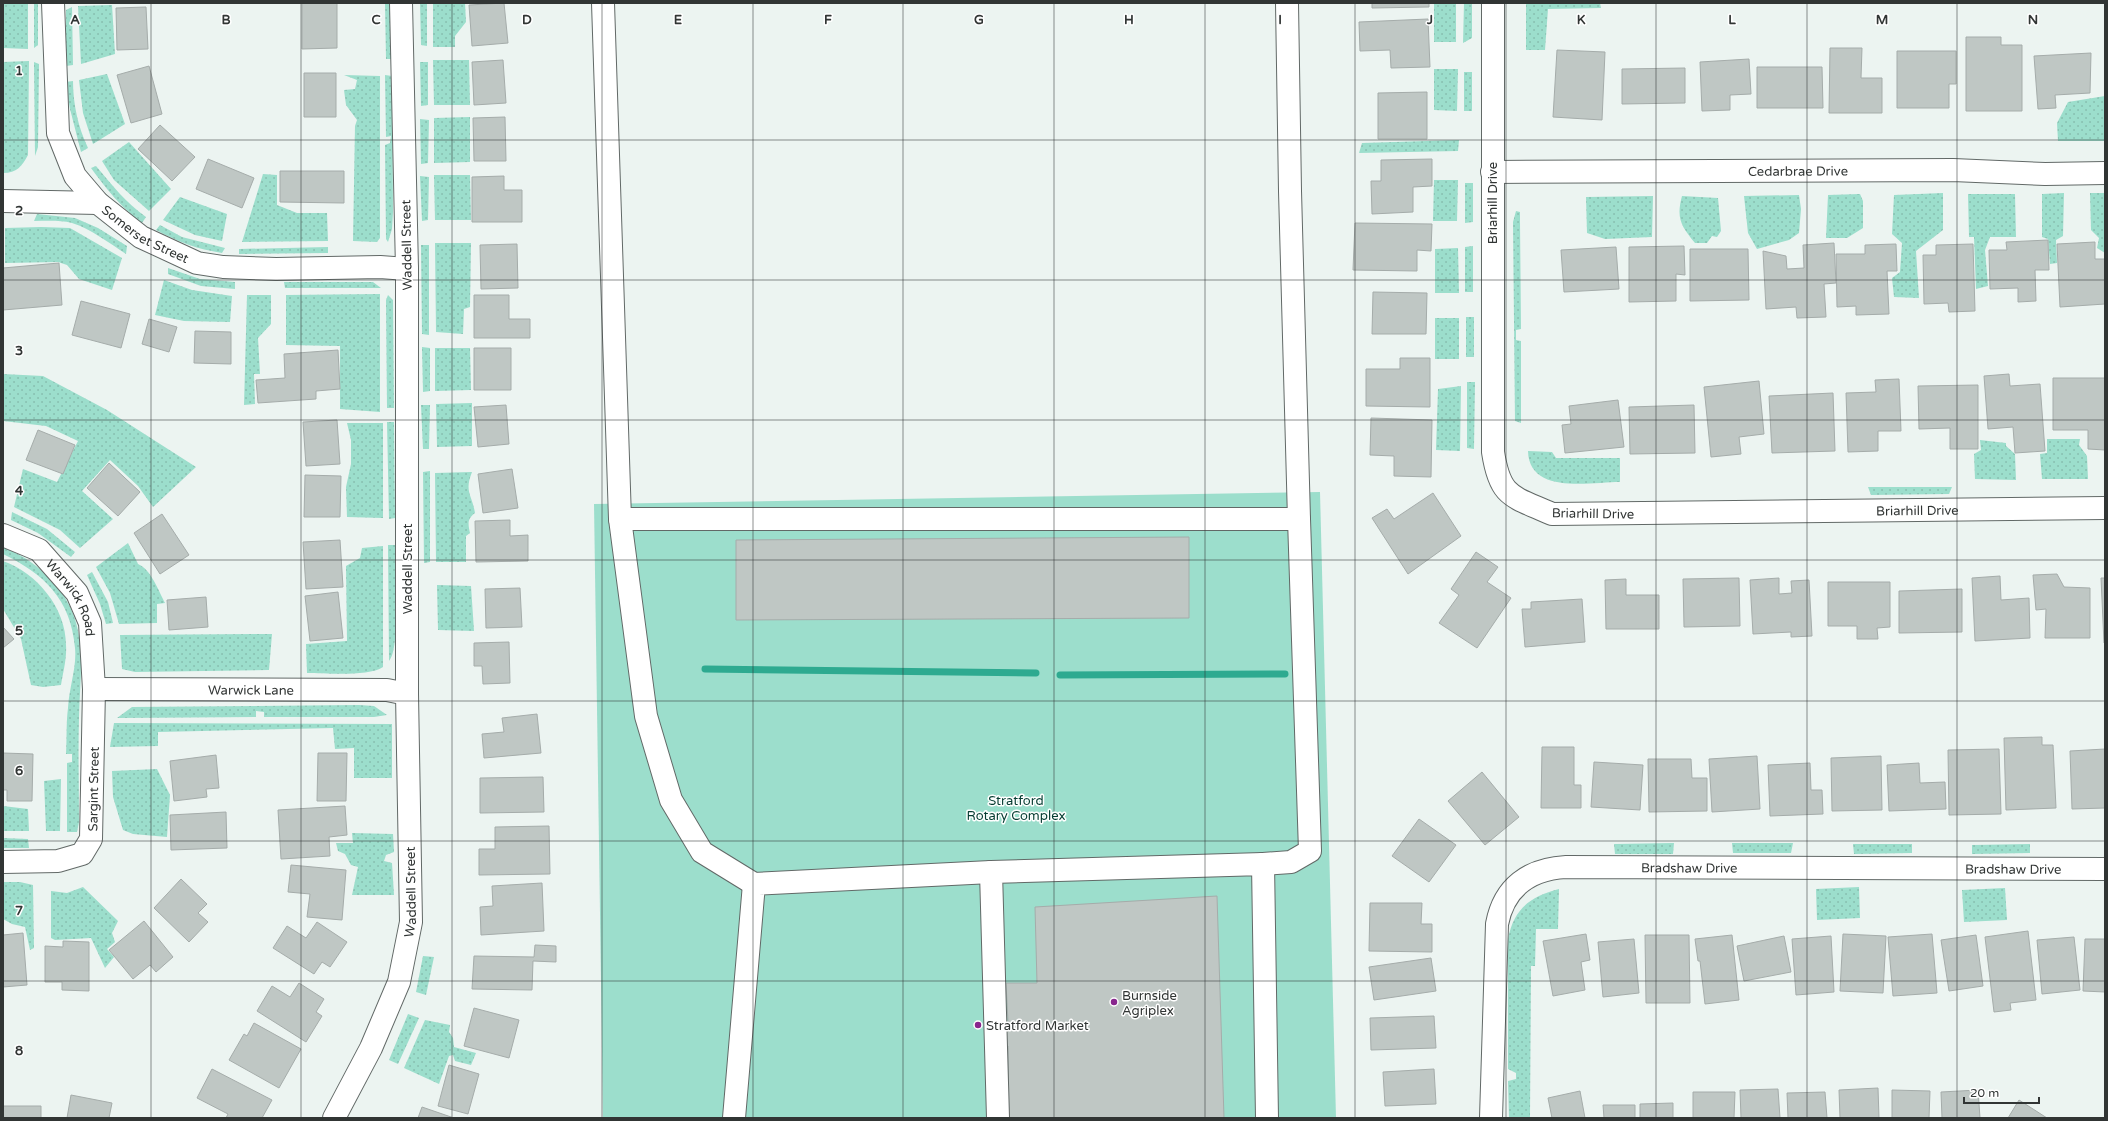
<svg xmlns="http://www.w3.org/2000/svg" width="2108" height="1121" viewBox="0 0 2108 1121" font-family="'Varela Round',sans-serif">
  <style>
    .grass { fill: url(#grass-dots) }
    .green { fill: #9cdecc }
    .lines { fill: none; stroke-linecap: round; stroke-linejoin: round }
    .stream { stroke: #2eaa90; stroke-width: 7 }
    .building { fill: #bfc7c4; stroke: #a5acaa }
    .minor-casing { stroke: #626967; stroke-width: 24 }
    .minor { stroke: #fff; stroke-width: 22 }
    .grid { fill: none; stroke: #313534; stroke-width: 1; stroke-opacity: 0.55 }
    .poi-dot { fill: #88258d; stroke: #fff; stroke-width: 1.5 }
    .labels { text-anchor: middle; stroke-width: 3; stroke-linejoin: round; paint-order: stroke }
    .street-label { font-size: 13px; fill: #313534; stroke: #fff }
    .park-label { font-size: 13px; fill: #053c31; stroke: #fff }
    .poi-label { font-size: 13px; fill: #313534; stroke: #fff; text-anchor: start }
    .grid-label { font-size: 13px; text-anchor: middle; font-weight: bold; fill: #313534; stroke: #fff; stroke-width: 3; stroke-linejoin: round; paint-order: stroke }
  </style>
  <defs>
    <pattern id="grass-dots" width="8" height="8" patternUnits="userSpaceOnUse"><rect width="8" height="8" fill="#9cdecc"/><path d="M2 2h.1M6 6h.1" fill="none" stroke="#87bfb0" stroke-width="1.8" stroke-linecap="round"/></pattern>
  </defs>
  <rect width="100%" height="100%" fill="#ecf4f1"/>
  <path class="grass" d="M3,3H28V49L3,48Z
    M34,3H38V45L34,48Z
    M420,3H427V46L421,45Z
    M433,3H465L466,22L455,36V47H433Z
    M1434,3H1456V42H1434Z
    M1464,3H1472V38L1463,43Z
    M1526,3H1600L1601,8L1548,9L1545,50H1526Z
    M385,4H392V59H386Z
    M112,5L115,54L81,64L78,6Z
    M72,7L73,65L66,66V10Z
    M433,60H469L470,105H434Z
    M29,61L28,155C22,166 17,173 3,173V62Z
    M34,62L39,64L38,147L35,156Z
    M420,62H428V105L421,106Z
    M1434,69H1458L1457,111L1434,110Z
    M1464,72H1472V111H1464Z
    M107,74L125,124L93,144L83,113L79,80Z
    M344,75L380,76V238L377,242L353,241L355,126L357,120L346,105L344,90L355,89L357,80Z
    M385,75L392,76L393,212L392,229L388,242L386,239L385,145L390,143L391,136L386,137Z
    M73,81C73,104 78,127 88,148L81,152L70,109L65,82Z
    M2105,96V141H2058L2057,123L2068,102Z
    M470,117V162L434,163V118Z
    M420,119L429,120L428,163L421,164Z
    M1459,140L1458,151L1359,153L1362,143Z
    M129,142L171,189L149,211L114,180L102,161Z
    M96,166C112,185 126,203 146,217L142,223C119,205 108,191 91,168Z
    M263,174L277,175V205L297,213H327L328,241L242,242Z
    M434,175H470L471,220H435Z
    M420,176L429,177L428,220L422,221Z
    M1434,180H1458L1457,221H1433Z
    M1465,183H1473V222L1465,223Z
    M1943,193V230L1916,251L1919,298L1894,297L1892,278L1900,272L1902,243L1892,234L1894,195Z
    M2064,193L2063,236L2056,240L2057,263L2050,264L2048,239L2042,237V194Z
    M2090,193H2105V253L2097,248L2099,238L2091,230Z
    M1860,194L1863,201V228L1847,238H1826L1828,195Z
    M1968,194H2015L2016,237H1990L1985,250L1988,286L1976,289L1974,237H1969Z
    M1799,195L1801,209L1799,233L1789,240L1757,249L1748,233L1744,196Z
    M1653,196L1652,237L1605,239L1587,233L1586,197Z
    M1682,196L1718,198L1721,231L1717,237L1712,236L1707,243H1695C1681,226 1676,218 1682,196Z
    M180,197L227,214L222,241L195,235L163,220Z
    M1516,211L1520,212V221L1521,329L1516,330V340L1521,341V423L1515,421L1513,222Z
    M37,214L75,218L98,228L127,246L126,254C109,243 91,229 72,223C60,220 47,221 34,221Z
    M160,225L182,237L225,248L222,253C197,249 178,242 156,230Z
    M41,227L70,228L122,258L112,290L79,279L67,265L58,262L5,263V228Z
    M435,243H471L470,307L464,309L463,334L436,332Z
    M421,245H429V335L422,334Z
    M1473,246V292H1465V247Z
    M328,247V253L239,254V249Z
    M1458,248L1459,293H1435V249Z
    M168,268L200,279L235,282V289L201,286L168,274Z
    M164,280L192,290L232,296L230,322L184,321L155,315Z
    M284,282H373L381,288H285Z
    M380,294V412L340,409V346L286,345V295Z
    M247,295H271V324L258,338L260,374H254L255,404L244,405Z
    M388,295L393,300L394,408H387L386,300Z
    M1466,317H1474V357H1466Z
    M1435,318H1459V359H1435Z
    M422,347L430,348V391L423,392Z
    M435,348H470L471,390L435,391Z
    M3,374L43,376L107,410L196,467L153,507L138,486L110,460L82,491L113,519L80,548L60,530L14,507L23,469L57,482L78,441L46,426L3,421Z
    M1467,382H1475L1474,449L1467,448Z
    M1461,386L1460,451L1436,450L1438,389Z
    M472,403V446L437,447L436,404Z
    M421,405H430L429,449H423Z
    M387,422H394L395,518L389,519Z
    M347,423H383V518L347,517L346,487L351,464V440Z
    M2047,439H2080L2079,445L2087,456L2088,479H2042L2040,454L2047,453Z
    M1980,440L2006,443V446L2015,454L2016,480L1975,479L1974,454L1981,450Z
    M1528,451L1552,452L1556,458H1620V482C1590,482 1529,495 1528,451Z
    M430,471V562L424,563L423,472Z
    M472,472C464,492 472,494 475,513C467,519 468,524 470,533L466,536V562H436L435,473Z
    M1868,487H1952L1949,494L1871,495Z
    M12,512L47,529L75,552L71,557L38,533L11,520Z
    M128,543L138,564C151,569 159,592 165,603L157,604V623L119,624L110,593L96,567Z
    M388,545H395C395,566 401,648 389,661Z
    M383,546V667C368,677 326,673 307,673L306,644L347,641L346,566L360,558L362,548Z
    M3,547C24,556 39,566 54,583C90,624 80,668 79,718C78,753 79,787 79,822L77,832H67V763L72,762V754H66C67,739 66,723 68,708C69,688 77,667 75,648C71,599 44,574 3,554Z
    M3,561C37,573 66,608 66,645C67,658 63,673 61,685L43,687L31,685L21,639L3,609Z
    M92,572L108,602L113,623L106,624L100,604L87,575Z
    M437,585L471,586L474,631L438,630Z
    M272,634L269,670L135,672L122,669L120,635Z
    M359,705L374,706L387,715L374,717H264V712L256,711V717L117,718L132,707Z
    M114,723L392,724V778H354V748L335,749L333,728L158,732V746L110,747Z
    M157,769L170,795L167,837L133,834L123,830L113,797L112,771Z
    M61,779L60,831H46L44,781Z
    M3,806L28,809L29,831H3Z
    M352,833L393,834L394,852L386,855L384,861L392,863L394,895H352L358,867L351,865L345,854L338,851L336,843H353Z
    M3,838L28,839L29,848H3Z
    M1674,843L1673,854H1615L1614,844Z
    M1732,843H1793L1791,853H1733Z
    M1853,844H1912V853L1854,854Z
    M2030,844V853L1972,854V845Z
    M3,882H20L33,885L34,948L30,950L25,927L12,924L3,919Z
    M83,887L118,921L112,933L115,942L107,949L114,957L105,968L91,938L55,940L51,938V891L67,893Z
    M1859,887L1860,918L1817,920L1816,889Z
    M2005,888L2007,920L1964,922L1962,890Z
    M1559,889L1558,929H1536L1535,966H1531L1530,1118H1509L1508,1081L1516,1079V1073L1508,1069V939C1514,908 1530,897 1559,889Z
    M423,956L434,957L426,995L416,992Z
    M408,1014L419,1018L398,1064L389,1060Z
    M425,1020L450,1025L449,1032L453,1038L454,1047L476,1053L471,1065L455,1061L453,1055L449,1056L439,1084L404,1068Z"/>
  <path class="green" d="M1320,492L1336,1118H603L594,504Z"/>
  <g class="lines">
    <path class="stream" d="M705,669L1036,673
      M1060,675L1285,674"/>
  </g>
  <path class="building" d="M302,3H337V48L302,49Z
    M504,3L508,43L472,46L469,5Z
    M1372,3H1429V7L1372,8Z
    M146,7L148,49L117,50L116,8Z
    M1428,19L1430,67L1391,68L1390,50L1360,51L1359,22Z
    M1966,37H2001V45H2022V111H1966Z
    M1830,48H1862L1861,78H1882V113H1829Z
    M1557,50L1605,52L1602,120L1553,117Z
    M1897,51H1956V84H1949V108H1897Z
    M2091,53L2090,93L2055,95L2056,108L2038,109L2034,56Z
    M1749,59L1751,94L1730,95V110L1702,111L1700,62Z
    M503,60L506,103L474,105L472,62Z
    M149,66L162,114L131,123L117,75Z
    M1757,67H1822L1823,108H1757Z
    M1685,68V103L1622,104V69Z
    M304,73H336V117H304Z
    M1427,92V139H1378V93Z
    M505,117L506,161H474L473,118Z
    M160,125L195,157L172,181L138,149Z
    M208,159L254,178L242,208L196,189Z
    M1432,159V186L1413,187V212L1372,214L1371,181H1381V160Z
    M280,171H344V203L280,202Z
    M504,176V190H522V222H472V177Z
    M1355,223L1432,224L1431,251L1417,250V271L1353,270Z
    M2048,240L2049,270H2035L2036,301L2018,302V288L1990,289L1989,250H2007L2006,242Z
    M2095,242V259H2105V304L2060,307L2057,244Z
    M1834,243L1836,283L1824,284L1826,317L1797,318L1796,307L1766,309L1763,251L1786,256L1787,269L1804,268L1803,245Z
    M517,244L518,288L481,289L480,245Z
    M1896,244L1897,271H1887L1889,314L1856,315V306L1837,307L1836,254H1865V245Z
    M1973,244L1975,311L1949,312L1948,303L1924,304L1923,255H1936V245Z
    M1684,246L1685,275L1676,274V301L1629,302V247Z
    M1616,247L1619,289L1564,292L1561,250Z
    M1690,249H1748L1749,300L1690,301Z
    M59,263L62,305L3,310V268Z
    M1373,292L1427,293L1426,334H1372Z
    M474,295H509V319H530V338H474Z
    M81,301L130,314L121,348L72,335Z
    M149,319L177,327L169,352L142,344Z
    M195,331L231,332V364L194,363Z
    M474,348H511V390H474Z
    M338,350L340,389L316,391V399L258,403L256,380L285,378L284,354Z
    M1400,358H1430V407L1366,406V369H1400Z
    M2009,374L2010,386L2040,384L2045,451L2015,453L2013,427L1988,429L1984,376Z
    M2053,378H2105V450L2088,449V430H2053Z
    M1899,379L1901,431H1878V451L1848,452L1846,393L1876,392L1875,380Z
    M1759,381L1764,434L1739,437L1741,454L1711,457L1704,387Z
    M1978,385V449H1950V428L1919,429L1918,386Z
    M1833,393L1835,451L1772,453L1769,396Z
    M1618,400L1624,447L1565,453L1562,425L1571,424L1569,406Z
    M506,405L509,444L478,447L474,407Z
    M1694,405L1695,453L1630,454L1629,407Z
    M1371,418L1432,420L1431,477L1394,476V456L1370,455Z
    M337,420L340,464L306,466L303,422Z
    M38,430L75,445L63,474L26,460Z
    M109,463L140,492L118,516L87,488Z
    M512,469L518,508L483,513L478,474Z
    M305,475L341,476L340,517H304Z
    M1433,493L1461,536L1408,574L1372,518L1387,509L1394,519Z
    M162,514L189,555L160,574L134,533Z
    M510,520V536L528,535V561L476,562L475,521Z
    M1189,537V618L736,620V540Z
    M340,540L343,587L306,589L303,542Z
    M1476,552L1498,567L1487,582L1511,598L1477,648L1439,623L1459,595L1451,589Z
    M2057,574L2064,587L2090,588V638H2045L2046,609L2036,610L2033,575Z
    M2000,576L2001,600L2029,598L2030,638L1975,641L1972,578Z
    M1739,578L1740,626L1684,627L1683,579Z
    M1779,578V594L1792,593L1791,581L1809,580L1812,636L1791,637V632L1753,634L1750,580Z
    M2101,578H2105V643H2104Z
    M1626,579V595H1659V629H1606L1605,580Z
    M1828,582H1890V627L1877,628L1878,639H1857V626H1828Z
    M520,588L522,627L486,628L485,589Z
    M1962,589V632L1899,633V591Z
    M338,592L343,638L310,641L305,596Z
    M206,597L208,627L169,630L167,600Z
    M1582,599L1585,642L1525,647L1522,609H1531V602Z
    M3,627L14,639L3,648Z
    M509,642L510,683L483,684L482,666H474V643Z
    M537,714L541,753L484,758L482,734L504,732L502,718Z
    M2042,737V745H2053L2056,808L2006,810L2004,738Z
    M1542,747H1574V785H1581V808H1541Z
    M1999,749L2001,814L1949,815L1948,750Z
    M2105,749V808L2072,809L2070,751Z
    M3,753L33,754L32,801H7V790H3Z
    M318,753H347L346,801H317Z
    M216,755L219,788L206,789L207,797L174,801L170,761Z
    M1757,756L1760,809L1712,812L1709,759Z
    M1881,756L1882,810L1832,811L1831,758Z
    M1648,759H1691L1692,778H1707V811L1649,812Z
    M1594,762L1643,765L1640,810L1591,807Z
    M1810,763L1811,790H1822L1823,814L1770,816L1768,765Z
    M1919,763L1920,783L1945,782L1946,809L1889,811L1887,765Z
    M1482,772L1519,817L1485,845L1448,801Z
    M543,777L544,812L480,813V778Z
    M345,806L347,835L329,837L330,856L281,859L278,810Z
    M226,812L227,848L171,850L170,815Z
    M1419,819L1456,845L1429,882L1392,856Z
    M549,826L550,874L479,875V849H495V827Z
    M291,865L346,870L342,920L307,917L310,894L288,892Z
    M181,879L207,904L198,913L208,922L189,942L154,908Z
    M542,883L544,931L481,935L480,907L493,906L492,886Z
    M1217,896L1224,1118H1009L1008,1046L998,1047V1023L1008,1022L1006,983H1037L1035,907Z
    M1370,903H1422L1421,924H1432V952L1369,951Z
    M144,921L173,957L156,972L150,965L133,979L109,950Z
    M317,922L347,942L330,967L322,962L314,974L273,948L287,926L306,938Z
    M2028,931L2036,1000L2010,1003L2011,1010L1994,1012L1985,937Z
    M23,933L27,985L3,987V935Z
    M1586,934L1590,960L1581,962L1585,990L1553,996L1543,941Z
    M1843,934L1886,936L1883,993L1840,991Z
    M1932,934L1937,993L1893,996L1888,937Z
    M1645,935H1689L1690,1003H1646Z
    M1732,935L1739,1000L1705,1004L1700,961H1698L1695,939Z
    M1976,935L1983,986L1949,991L1941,940Z
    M1784,936L1791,972L1744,981L1737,946Z
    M1831,936L1834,992L1796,995L1792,939Z
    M2074,937L2080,990L2042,994L2037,940Z
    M1634,939L1639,993L1603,997L1598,942Z
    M2085,939H2105V992L2083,991Z
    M63,941L89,942V991L62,990V982H45V946L63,947Z
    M535,945L556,946V962L533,961L532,990L472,989L474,956L534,957Z
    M1431,958L1436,991L1374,1000L1369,967Z
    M299,983L324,999L316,1012L322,1016L306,1042L257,1011L272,986L290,997Z
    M474,1008L519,1020L509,1058L464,1046Z
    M1434,1016L1436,1048L1371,1050L1370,1018Z
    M254,1023L301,1049L279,1088L229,1060L244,1034L247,1036Z
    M449,1065L479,1074L468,1114L438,1106Z
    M212,1069L272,1100L262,1118H226L228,1114L197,1098Z
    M1434,1069L1436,1104L1385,1106L1383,1072Z
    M1878,1088L1879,1118H1840L1839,1090Z
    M1778,1089L1780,1118H1741L1740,1090Z
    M1892,1090L1930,1091L1929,1118H1892Z
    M1978,1090L1980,1118H1942L1941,1092Z
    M1580,1091L1585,1118H1552L1548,1098Z
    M1693,1092H1735L1734,1118H1693Z
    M1825,1092L1827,1118H1788L1787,1093Z
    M71,1095L112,1103L109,1118H67Z
    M2019,1100L2047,1118H2008Z
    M1673,1103V1118H1640V1104Z
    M1603,1105H1635V1118H1604Z
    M3,1106H41V1118H3Z
    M422,1107L454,1118H418Z"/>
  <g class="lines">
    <defs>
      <g id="minor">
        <path id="s1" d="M53,3L58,133L75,176L98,203L141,237L197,263L223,267L276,269L380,267L407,269"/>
        <path d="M603,3L620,519L646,716L671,800L702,852L754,884"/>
        <path d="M1287,3L1290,191L1299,519"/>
        <path id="s2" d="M1493,3V452C1500,498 1512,496 1552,514L2105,508"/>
        <path id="s3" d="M1492,172L1953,170L2045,174L2105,173"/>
        <path d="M3,201L98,203"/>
        <path d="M620,519H1299L1310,851L1291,862L1263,864"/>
        <path id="s4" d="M3,535L39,550L77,593L90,623L94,689L91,839L82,854L58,861L3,862"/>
        <path id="s5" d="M94,689L387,690L407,694"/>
        <path id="s6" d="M334,1118L371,1048L399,982L411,922L407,694V269L401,3"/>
        <path d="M734,1118L754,884L991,872"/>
        <path d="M998,1118L991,872L1263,864L1267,1118"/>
        <path id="s7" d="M1491,1118L1497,924C1504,887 1529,869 1566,867L2105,869"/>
      </g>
    </defs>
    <use href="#minor" class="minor-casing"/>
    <use href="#minor" class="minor"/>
  </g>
  <path class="grid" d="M151,3V1118M301,3V1118M452,3V1118M602,3V1118M753,3V1118M903,3V1118M1054,3V1118M1205,3V1118M1355,3V1118M1506,3V1118M1656,3V1118M1807,3V1118M1957,3V1118M3,140H2105M3,280H2105M3,420H2105M3,560H2105M3,701H2105M3,841H2105M3,981H2105"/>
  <g class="poi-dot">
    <circle cx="1114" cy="1002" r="4"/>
    <circle cx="978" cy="1025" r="4"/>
  </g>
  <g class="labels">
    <g class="street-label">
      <text dy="5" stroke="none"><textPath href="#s3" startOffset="306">Cedarbrae Drive</textPath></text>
      <text transform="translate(1492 203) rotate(-90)" y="5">Briarhill Drive</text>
      <text dy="5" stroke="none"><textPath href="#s1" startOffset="269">Somerset Street</textPath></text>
      <text transform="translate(406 245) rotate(-91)" y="5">Waddell Street</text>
      <text dy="5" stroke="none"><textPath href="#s2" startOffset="907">Briarhill Drive</textPath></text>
      <text transform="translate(1593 513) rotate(1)" y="5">Briarhill Drive</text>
      <text transform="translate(407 569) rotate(-90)" y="5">Waddell Street</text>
      <text dy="5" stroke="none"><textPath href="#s4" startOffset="98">Warwick Road</textPath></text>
      <text dy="5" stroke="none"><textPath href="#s5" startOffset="157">Warwick Lane</textPath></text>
      <text transform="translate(93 789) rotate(-89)" y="5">Sargint Street</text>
      <text dy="5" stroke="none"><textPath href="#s7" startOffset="415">Bradshaw Drive</textPath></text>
      <text dy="5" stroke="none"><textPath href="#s7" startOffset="739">Bradshaw Drive</textPath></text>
      <text dy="5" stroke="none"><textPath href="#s6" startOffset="242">Waddell Street</textPath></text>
    </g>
    <g class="park-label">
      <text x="1016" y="805">Stratford<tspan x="1016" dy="15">Rotary Complex</tspan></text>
    </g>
    <g class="poi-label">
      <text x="1122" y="1000">Burnside<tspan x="1122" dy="15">Agriplex</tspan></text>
      <text x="986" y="1030">Stratford Market</text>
    </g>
  </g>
  <g class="grid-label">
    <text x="75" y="24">A</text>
    <text x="226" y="24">B</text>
    <text x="376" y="24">C</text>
    <text x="527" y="24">D</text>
    <text x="678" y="24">E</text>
    <text x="828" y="24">F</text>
    <text x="979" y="24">G</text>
    <text x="1129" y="24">H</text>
    <text x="1280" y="24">I</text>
    <text x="1430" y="24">J</text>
    <text x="1581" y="24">K</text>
    <text x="1732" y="24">L</text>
    <text x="1882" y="24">M</text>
    <text x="2033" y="24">N</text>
    <text x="19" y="75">1</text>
    <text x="19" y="215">2</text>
    <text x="19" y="355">3</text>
    <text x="19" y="495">4</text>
    <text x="19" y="635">5</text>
    <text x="19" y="775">6</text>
    <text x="19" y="915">7</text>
    <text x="19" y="1055">8</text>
  </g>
  <rect width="2108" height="1121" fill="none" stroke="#313534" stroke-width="8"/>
  <path d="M1964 1097v6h75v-6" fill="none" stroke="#313534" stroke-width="2"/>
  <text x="1970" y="1097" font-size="12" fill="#313534" stroke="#ffffff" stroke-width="3" paint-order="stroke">20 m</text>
</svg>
